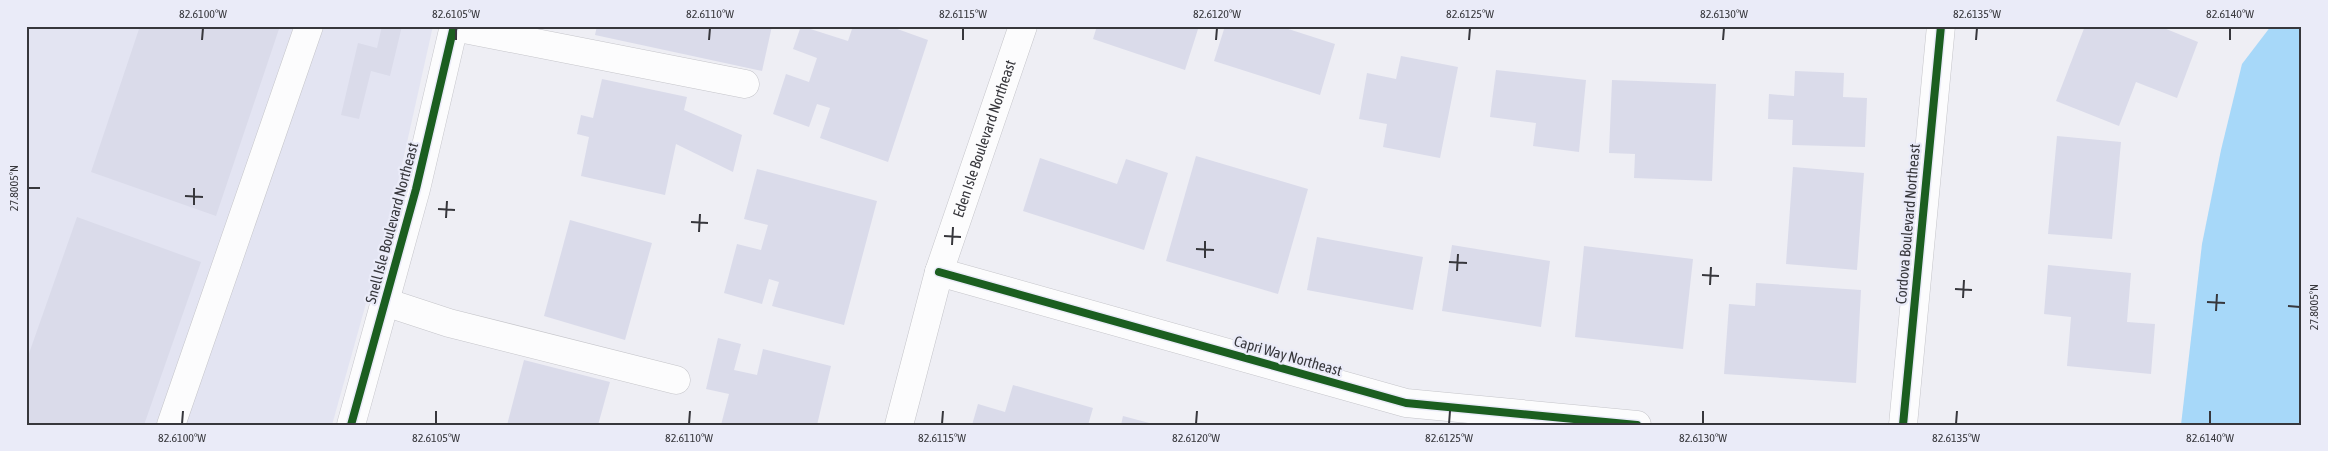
<svg xmlns="http://www.w3.org/2000/svg" width="2328" height="451" viewBox="0 0 2328 451" font-family="'Asap Condensed',sans-serif">
  <style>
    .built { fill: #e3e4f2 }
    .water { fill: #a7d8f9 }
    .building { fill: #dadbea }
    .lines { fill: none; stroke-linecap: round; stroke-linejoin: round }
    .minor-casing { stroke: #c5c5ca; stroke-width: 29 }
    .minor { stroke: #fcfcfd; stroke-width: 28 }
    .cycleway-casing { stroke: #eaebf8; stroke-width: 11 }
    .cycleway { stroke: #1b5e20; stroke-width: 8 }
    .ticks { fill: none; stroke: #37373c; stroke-width: 2 }
    .labels { text-anchor: middle; stroke-width: 4.5; stroke-linejoin: round; paint-order: stroke }
    .street-label { font-size: 15px; fill: #37373c; stroke: #eaebf8 }
    .neatline { fill: none; stroke: #37373c; stroke-width: 2 }
    .ticks-label { font-size: 12px; text-anchor: middle; fill: #37373c }
  </style>
  <rect width="100%" height="100%" fill="#eeeef4"/>
  <path class="built" d="M26,26H433L391,214L332,425H26Z"/>
  <path class="water" d="M2271,26H2302V425H2181L2202,244L2221,150L2242,64Z"/>
  <path class="building" d="M140,26H280L216,216L91,172Z
    M382,26H402L390,76L371,71L359,119L341,115L358,43L377,48Z
    M597,26H772L762,71L595,35Z
    M801,26L848,41L853,26H889L928,40L888,162L820,138L830,108L817,104L809,127L773,114L786,74L809,82L817,58L793,49Z
    M1097,26H1199L1185,70L1093,39Z
    M1225,26H1279L1335,44L1320,95L1214,61Z
    M2085,26H2159L2198,42L2177,98L2136,82L2119,126L2056,101Z
    M1401,56L1458,67L1440,158L1383,147L1387,124L1359,119L1367,73L1396,79Z
    M1496,70L1586,80L1579,152L1533,146L1536,123L1490,117Z
    M1795,71L1844,73L1843,97L1867,98L1865,147L1792,145L1793,120L1768,119L1769,94L1794,96Z
    M602,79L687,97L684,110L742,135L733,172L676,144L665,195L581,176L589,137L577,134L581,115L593,118Z
    M1612,80L1716,84L1712,181L1634,178L1635,154L1609,153Z
    M2057,136L2121,142L2112,239L2048,234Z
    M1196,156L1308,189L1278,294L1166,261Z
    M1040,158L1117,184L1126,159L1168,173L1144,250L1023,211Z
    M1793,167L1864,173L1857,270L1786,264Z
    M757,169L877,201L844,325L772,306L779,282L769,279L762,304L724,293L737,244L761,250L768,225L744,219Z
    M77,217L201,262L144,425H26V362Z
    M570,220L652,243L625,340L544,316Z
    M1317,237L1423,257L1413,310L1307,290Z
    M1452,245L1550,261L1541,327L1442,311Z
    M1584,246L1693,259L1683,349L1575,337Z
    M2048,265L2131,273L2127,322L2155,324L2151,374L2067,366L2071,317L2044,314Z
    M1756,283L1861,290L1856,383L1724,374L1729,304L1755,306Z
    M718,338L741,344L734,370L757,375L763,349L831,366L817,425H721L729,394L706,389Z
    M524,360L610,382L598,425H507Z
    M1013,385L1093,408L1088,425H972L978,404L1005,412Z
    M1123,416L1153,424V425H1121Z"/>
  <g class="lines">
    <defs>
      <g id="minor">
        <path d="M454,27L745,84"/>
        <path d="M939,272L1406,403L1637,425"/>
        <path d="M385,302L449,323L676,380"/>
        <path d="M171,425L309,26"/>
        <path d="M351,425L416,189L454,26"/>
        <path id="s1" d="M899,425L939,272L1023,26"/>
        <path d="M1903,425L1941,26"/>
      </g>
    </defs>
    <use href="#minor" class="minor-casing"/>
    <use href="#minor" class="minor"/>
    <defs>
      <path id="cycleway" d="M939,272L1406,403L1637,425
        M351,425L416,189L454,26
        M1903,425L1941,26"/>
    </defs>
    <use href="#cycleway" class="cycleway-casing"/>
    <use href="#cycleway" class="cycleway"/>
  </g>
  <path class="ticks" d="M202,40L203,28M456,40V28M709,40L710,28M963,40V28M1216,40L1217,28M1469,40L1470,28M1723,40L1724,28M1976,40L1977,28M2230,40V28M28,188H40M185,196L203,197M194,205V188M438,209L455,210M446,218L447,201M691,222L708,223M699,232L700,214M944,236L961,237M952,245L953,227M1196,249L1214,250M1205,258V241M1449,262L1467,263M1457,271L1458,254M1702,275L1719,276M1710,285L1711,267M1955,289L1972,290M1963,298L1964,280M2207,302L2225,303M2288,306L2300,307M2216,311L2217,294M182,424L183,411M436,424V411M689,424L690,411M942,424L943,411M1196,424L1197,411M1449,424L1450,411M1703,424V411M1956,424L1957,411M2210,424V411"/>
  <g class="labels">
    <g class="street-label">
      <text dy="5" stroke="none"><textPath href="#s1" startOffset="299">Eden Isle Boulevard Northeast</textPath></text>
      <text transform="translate(392 223) rotate(-75)" y="5">Snell Isle Boulevard Northeast</text>
      <text transform="translate(1908 224) rotate(-85)" y="5">Cordova Boulevard Northeast</text>
      <text transform="translate(1288 356) rotate(16)" y="5">Capri Way Northeast</text>
    </g>
  </g>
  <rect width="2328" height="451" fill="none" stroke="#eaebf8" stroke-width="55"/>
  <rect x="28" y="28" width="2272" height="396" class="neatline"/>
  <g class="ticks-label">
    <text x="203" y="18">82.6100°W</text>
    <text x="456" y="18">82.6105°W</text>
    <text x="710" y="18">82.6110°W</text>
    <text x="963" y="18">82.6115°W</text>
    <text x="1217" y="18">82.6120°W</text>
    <text x="1470" y="18">82.6125°W</text>
    <text x="1724" y="18">82.6130°W</text>
    <text x="1977" y="18">82.6135°W</text>
    <text x="2230" y="18">82.6140°W</text>
    <text transform="translate(14 188) rotate(-90)" y="4">27.8005°N</text>
    <text transform="translate(2314 307) rotate(-90)" y="4">27.8005°N</text>
    <text x="182" y="442">82.6100°W</text>
    <text x="436" y="442">82.6105°W</text>
    <text x="689" y="442">82.6110°W</text>
    <text x="942" y="442">82.6115°W</text>
    <text x="1196" y="442">82.6120°W</text>
    <text x="1449" y="442">82.6125°W</text>
    <text x="1703" y="442">82.6130°W</text>
    <text x="1956" y="442">82.6135°W</text>
    <text x="2210" y="442">82.6140°W</text>
  </g>
</svg>
